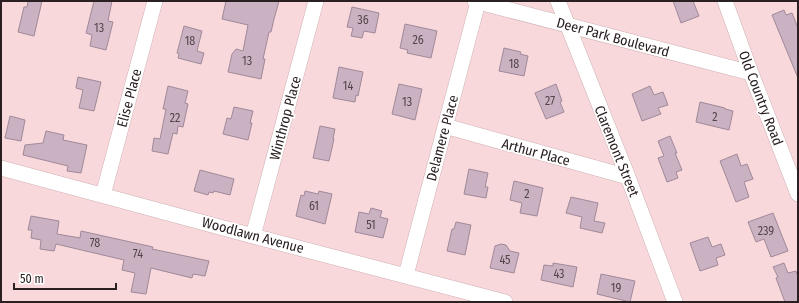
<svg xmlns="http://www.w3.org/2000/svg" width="799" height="303" viewBox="0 0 799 303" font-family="'Fira Sans Condensed',sans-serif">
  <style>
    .building { fill: #cab2c3; stroke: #a08999 }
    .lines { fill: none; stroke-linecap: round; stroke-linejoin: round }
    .minor-casing { stroke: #cfb1b4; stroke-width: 16 }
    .minor { stroke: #fff; stroke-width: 15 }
    .labels { text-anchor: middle; stroke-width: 3.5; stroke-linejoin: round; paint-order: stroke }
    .number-label { font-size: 12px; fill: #53444a }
    .street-label { font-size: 14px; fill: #2b2021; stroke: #fff }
  </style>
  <rect width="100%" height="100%" fill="#f8d8db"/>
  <path class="building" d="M28,1H42L34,36L18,32L24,7H27Z
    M94,1H112L108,21L113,22L106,50L90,46L92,35L86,33Z
    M226,1H279L274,19L271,32H269L263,59H265L261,79L228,72L232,54L236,49L243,51L248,25L222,19Z
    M673,1H693L699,16L681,23Z
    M352,7L379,13L375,33L364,31L362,38L351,36L353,28L347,27Z
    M784,10L786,15L792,13L798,28V78L772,15Z
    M405,24L437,31L431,58L407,53L408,50L400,48Z
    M184,26L202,31L197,51L204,53L201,64L178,58L179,54L177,53Z
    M504,48L521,52L520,54L528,56L524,76L499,71Z
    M339,67L363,72L358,96L356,95L355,102L333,98Z
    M78,77L101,82L94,111L79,108L83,90L76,88Z
    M399,84L422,89L415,120L392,114Z
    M556,84L562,101L560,102L564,112L546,119L535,93Z
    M168,86L188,91L185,103L188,104L183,127L178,126L177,134L173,133L168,154L152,151L154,138L160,139L166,109H163Z
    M650,86L654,95L663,92L668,105L658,108L661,114L642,121L632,94Z
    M700,102L725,108V109L733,111L729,130L696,122Z
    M234,107L253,111L250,123H252L248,140L223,134L227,118L231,119Z
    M10,116L25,120L21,141L5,138Z
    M320,126L335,129L333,139H334L329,161L313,158Z
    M46,131L64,135L63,140L87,145L81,173L67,171L68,166L23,155L25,145L43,143Z
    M670,136L677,153H675L682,170L676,172L678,178L667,182L658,158L664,156L658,141Z
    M737,154L741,166L747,164L753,179L744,182L749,197L736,202L720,161Z
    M469,169L488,173L485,187H488L486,198L464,194Z
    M200,170L234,179L230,195L214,191L213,193L209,192L208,195L194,191Z
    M514,181L543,188L537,216L520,213L522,203L510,200Z
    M305,191L318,194L319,191L332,194L325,224L296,216L301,195L304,196Z
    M571,197L598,203L594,221L605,223L602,233L580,228L582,217L566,213Z
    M371,208L382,211L380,217L388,219L383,238L355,232L359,212L369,214Z
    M773,213L788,251L771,257L764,239L756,242L748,222Z
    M31,216L59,221L57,234L80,238L81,231L153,247L152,249L209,261L205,276L193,274L192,278L151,268L146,294L131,292L135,273L122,270L124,260L56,244L54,251L40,249L41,240L31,238L32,230H28Z
    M456,222L471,225L465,255L447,251L452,229H454Z
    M708,237L712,247L721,244L725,255L716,258L718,265L700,271L690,243Z
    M501,244L506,245L510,251L519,253L514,273L490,268L495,246Z
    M553,263L577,267L573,287L541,280L544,265L553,266Z
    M784,263L788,273L796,271L798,277V302H785L776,278L778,277L773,267Z
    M601,274L635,281L630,302L597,294Z"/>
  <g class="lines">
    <defs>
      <path id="minor" d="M475,1L751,73
        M558,1L628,177L675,302
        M725,1L751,73L798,194
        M445,126L628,177
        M1,168L253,236L505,302
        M103,195L155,1
        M253,236L316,1
        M406,275L478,2"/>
    </defs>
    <use href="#minor" class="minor-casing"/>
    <use href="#minor" class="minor"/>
  </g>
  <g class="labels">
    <g class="number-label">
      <text x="363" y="24">36</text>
      <text x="99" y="32">13</text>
      <text x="418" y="44">26</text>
      <text x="190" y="45">18</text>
      <text x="247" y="65">13</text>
      <text x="514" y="68">18</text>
      <text x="348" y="90">14</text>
      <text x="550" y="105">27</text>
      <text x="407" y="106">13</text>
      <text x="715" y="121">2</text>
      <text x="175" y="122">22</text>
      <text x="527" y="198">2</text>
      <text x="314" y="210">61</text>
      <text x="371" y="229">51</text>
      <text x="766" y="235">239</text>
      <text x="95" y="247">78</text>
      <text x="138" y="258">74</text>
      <text x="505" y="264">45</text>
      <text x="559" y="278">43</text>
      <text x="616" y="292">19</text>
    </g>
    <g class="street-label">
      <text transform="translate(613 37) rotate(15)" y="5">Deer Park Boulevard</text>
      <text transform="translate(129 98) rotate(-75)" y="5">Elise Place</text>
      <text transform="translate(761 98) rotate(69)" y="5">Old Country Road</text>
      <text transform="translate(285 118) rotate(-75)" y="5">Winthrop Place</text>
      <text transform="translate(442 138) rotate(-75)" y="5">Delamere Place</text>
      <text transform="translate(617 151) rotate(68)" y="5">Claremont Street</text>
      <text transform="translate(536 152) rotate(15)" y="5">Arthur Place</text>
      <text transform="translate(253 235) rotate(15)" y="5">Woodlawn Avenue</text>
    </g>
  </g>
  <rect width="799" height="303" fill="none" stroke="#2b2021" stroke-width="4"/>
  <path d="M14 283v6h102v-6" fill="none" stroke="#2b2021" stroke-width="2"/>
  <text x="20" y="283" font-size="12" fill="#2b2021" stroke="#ffffff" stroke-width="3" paint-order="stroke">50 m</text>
</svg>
